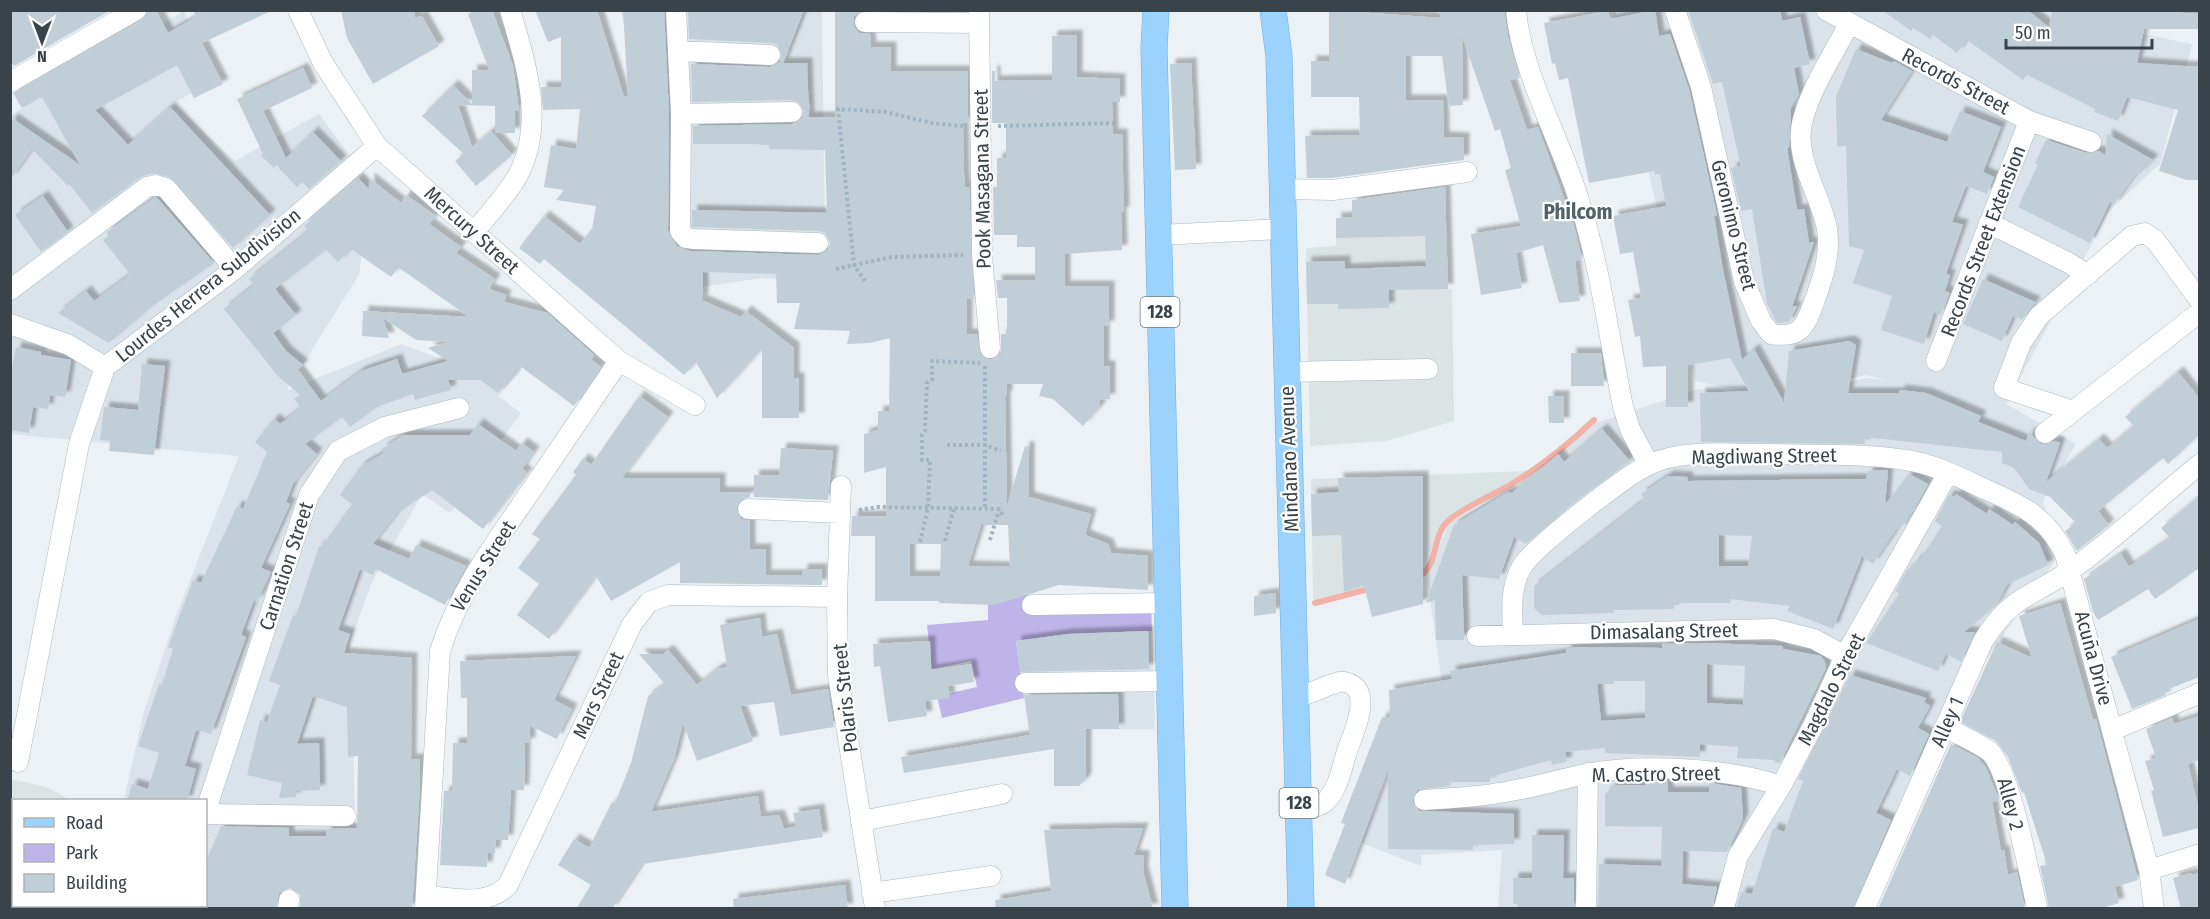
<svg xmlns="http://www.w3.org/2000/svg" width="2210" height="919" viewBox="0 0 2210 919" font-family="'Fira Sans Condensed',sans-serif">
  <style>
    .residential { fill: #d9e3e9; fill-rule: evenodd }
    .industrial { fill: #dce3e5 }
    .green { fill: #beb4e9 }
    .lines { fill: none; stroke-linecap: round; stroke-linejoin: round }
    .stream { stroke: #f1b2a8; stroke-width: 6 }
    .building { fill: #c0cfd7; fill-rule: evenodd; filter: url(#shadow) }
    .minor-casing { stroke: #adbac1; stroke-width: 21 }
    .major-casing { stroke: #6ab0e4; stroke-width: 27 }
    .path { stroke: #9eb5c3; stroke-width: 4; stroke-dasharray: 3 3; stroke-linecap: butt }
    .minor { stroke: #fff; stroke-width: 20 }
    .major { stroke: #9bd2fe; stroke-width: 26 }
    .labels { text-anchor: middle; stroke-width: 4.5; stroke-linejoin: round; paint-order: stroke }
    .shield { fill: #fff; stroke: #747c80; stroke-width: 1.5 }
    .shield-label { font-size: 18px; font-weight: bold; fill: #38444a }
    .street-label { font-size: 20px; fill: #38444a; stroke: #fff }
    .neighbourhood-label { font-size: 21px; font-weight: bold; fill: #50636d; stroke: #fff }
  </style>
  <defs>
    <filter id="shadow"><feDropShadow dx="5.5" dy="-5.5" stdDeviation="1.5" flood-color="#0004"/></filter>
  </defs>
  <rect width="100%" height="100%" fill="#ebf1f5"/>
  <path class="residential" d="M184,11L215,81L173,103L235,161L319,114L368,180L366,221L359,275L286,391L401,344L438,358L450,352L523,349L521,371L498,396L521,413L450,513L422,494L372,582L350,642L357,884L248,892L247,908H78L80,906H206V800H124L143,715L176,616L239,456L11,434V115Z
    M621,11H822L825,244L828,282L762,278L700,287L617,222L643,72L627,36Z
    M1613,11H2043L2074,20L2192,44L2160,164L2110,210L2006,404L2076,444L2043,501L2055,561L1944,720L1859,908H1498L1502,850L1421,855V866L1361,843L1411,719L1445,706L1427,577L1448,524L1535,473L1547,460L1568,448L1596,423L1698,389L1735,390L1740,399L1756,409L1734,389L1695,381ZM1866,375L1891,381L1867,378L1807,391L1760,409L1777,399L1807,388Z
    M1152,631L1155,729L1029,730L1016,641L1069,634Z"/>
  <path class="industrial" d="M1446,215L1448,289H1452L1454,421L1387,441L1310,446L1306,248L1336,246V218Z
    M1529,471L1444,520L1423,570L1313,600L1311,479Z
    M11,779L46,787L71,800H14V906H77L76,908H11Z"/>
  <path class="green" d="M988,594L1151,597L1152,631L1069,634L1016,641L1024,698L942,718L937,696L977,687L971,661L932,669L927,625L988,620Z"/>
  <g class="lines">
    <path class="stream" d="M1417,577C1438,570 1432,536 1447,522C1460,509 1493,495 1510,485C1540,467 1569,444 1594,420
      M1315,603L1372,588"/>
  </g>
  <path class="building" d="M10,10H111L14,66L10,59Z
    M148,10H156L168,33L196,17L193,10H273L202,43L223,84L194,98L177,65L95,110L128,145L170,107L270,215L233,248L169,177L154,173L140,177L92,213L69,184L68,186L32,149L10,180V122L13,119L80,165L42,97L22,108L13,93L142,20Z
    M341,10H414L415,18L422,16L439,46L373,84L347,38Z
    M476,10H492L513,66L519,111H515V133H495V106L458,105L472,147L491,131L512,155L476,186L455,161L464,154L422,116L453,85L472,104V70H489L468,14Z
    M535,10H597L624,97L628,96L623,10H664L669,114L668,231L677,246L690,251L818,255L828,250L830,243L825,233L818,231L692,227V210L827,213L825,150L769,149V145L751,144H693V126L792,124L802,118L804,111L798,102L792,100L692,102L691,64L769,67L780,62L782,55L777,45L771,43L689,39L688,10H804L783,63H807L809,117H835V10H863L854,16V27L859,33L870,34L871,47H891V71H968V123H963L964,173L965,187H969L974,299H967V334H977L980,354L990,360L1001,354V334H1007V298H998L996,280H1035V247H1017V235H994L993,187H997V158H1006V123H992V71H995V81L1052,80V36L1077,35V77L1120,79V102H1112L1113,134H1122L1124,212H1121L1122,250L1065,254V286H1109V326H1104V366H1110V399L1100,400V407L1083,426L1053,399L1039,396L1043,384H1007V396H1005L1007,506L1025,446L1029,447V497L1091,514L1085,535L1108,544L1111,553L1148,556V590L1059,585L994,605L939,603V601H875V536H851L852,516H886V467L864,473V434L878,430V411H889L890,338L870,343L847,344L850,331L794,329L800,303H777L776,274L703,272V298L701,300L741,317L746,311L794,348V378H799V418H762V349L717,398L696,362L684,375L544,259L540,264L519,248L544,216L580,244L592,229L596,206L556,200L564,190L544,187L551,145L576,149L580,109L543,110L541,87H561V37L548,42ZM981,525H1008L1010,567L968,566ZM910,544H941L940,576H910Z
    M1329,10L1441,18L1439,10H1504L1508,36L1520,78L1510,80L1527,130L1538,127L1574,226L1582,259L1575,261L1580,301L1559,303L1543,245L1516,253L1522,288L1481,295L1471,234L1521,226L1505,170L1511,168L1500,129L1495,131L1462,36L1463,105L1449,106L1442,56H1406V100H1443L1444,137L1464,138V160L1332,178H1307L1305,136L1360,135L1359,97H1311V61H1329Z
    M1655,10L1659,36L1670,34L1689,89L1717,215L1714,216L1723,270L1742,360L1754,349L1784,403L1789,351L1849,341L1856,345L1848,393H1899L1900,390L1926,393L1981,416L1978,422L2026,441L2029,432L2041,444L2055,441L2060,443L2046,482L2099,439L2107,448L2134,426L2125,417L2178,372L2199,398V435L2168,464L2163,458L2098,511L2109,525L2077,551L2065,531L2076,523L2050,497L2029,489L2014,468L2002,463V452L1864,437L1865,444L1701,442L1700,393L1749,391L1730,358L1688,365V407H1666V366L1643,367L1640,336L1635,337L1628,300L1641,298L1633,252L1620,254L1613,216L1666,206L1660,174L1655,175V171L1589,183L1568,78L1559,80L1555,63L1552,64L1544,23L1608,11L1610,19Z
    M1688,10H1780L1782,21L1800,17L1810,64L1794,68L1799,94L1791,108L1789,147L1787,148L1797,210L1804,209L1809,243L1814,242L1792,307L1797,306L1789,322L1777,323L1767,304L1752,209L1741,211L1731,168L1740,166V163L1722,82L1713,84Z
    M1882,10H2027L2049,27L2052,10H2137L2199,14V29H2144L2137,63L2199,67V180H2187L2159,171L2178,110L2127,97L2118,121L2094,112L2095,109L2027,75L2023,80L1967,40L1957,53L1933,35L1930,39L1913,28L1911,31Z
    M1856,49L1892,63L1894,61L1912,71L1881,120L1947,142L1960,111L2001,127L1983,172L1994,177L1987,194L1966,186L1952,222L1963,225L1946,274L1950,275L1945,291L1950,293L1941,315L1934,312L1924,344L1881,330L1892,296L1853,283L1864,250L1849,246L1846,146H1837L1836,96Z
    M1191,63L1196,169L1175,170L1170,64Z
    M303,68L312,88L263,111L286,158L313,132L341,161L309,189L302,182L297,187L276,165L274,168L261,156L263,154L237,99Z
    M2107,134L2153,160L2140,174L2137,172L2114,204L2110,202L2090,243L2018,207L2036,169L2038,164L2035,163L2046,140L2087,153L2099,151L2105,155Z
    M358,178L369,189V178L401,203L406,195L436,216L429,224L461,247L456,253L495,279L489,289L506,295L504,302L547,313L594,355L591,360L601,367L574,406L520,366L498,393L480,380H448L451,390L415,400L413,394L377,407L350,427L342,417L305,444L317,454L293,484L286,502L290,504L261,568L271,572L257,602L254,600L241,635L246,637L211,734L196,730L185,766L196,769L187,801H127L132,784L148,789L159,753L138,746L159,684L162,685L173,649L168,647L193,580L201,583L237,506L243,509L267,452L255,442L274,419L280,424L301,408L294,399L300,395L278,376L224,309L254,285L249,279L309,231L304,226ZM351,249L391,277L398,267L469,317L363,311L362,336L389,338L383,318L416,340L447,342L428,348L448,361L402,374L397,359L361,371L321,401L298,370L303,365L286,351L273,333L296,315L275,289L326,250L338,262Z
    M1445,187L1448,289L1389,290V308L1338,309V304H1307L1306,262L1345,261V269L1426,266L1425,236L1336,238V218L1352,217V200Z
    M43,196L68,232L41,252L15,215Z
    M156,197L214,263L151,307L109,343L58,313L86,291L94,301L128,276L129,273L103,240L109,236L107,232Z
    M1983,279L2035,302L2022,320L2013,316L2002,341L1963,324Z
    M16,347L41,352V355L71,360L65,397L50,395L48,409L33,407L29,433L10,430V378Z
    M1571,353H1601L1604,386H1571Z
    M142,364L165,366L154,455L109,451L110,441L100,440L104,407L138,410Z
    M639,396L668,417L622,478H720V492H750V497L742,499L736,509L741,519L750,521V549H766V575H802V569H822V585L680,583V562L611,601L596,576L549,639L517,615L539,584L518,568L540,539L532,534L576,475L573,472L583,459L591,465Z
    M1548,396H1564V423H1549Z
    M478,424L516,451L522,443L534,452L522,469L527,473L483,529L432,490L396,514L373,544L409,559L416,545L466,566L445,605L376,569L373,575L360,569L338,630L350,634L344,653L412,658L411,759H420V785L412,909H300V895L290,888L279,893L276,909H206V861L221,826L289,828V836H326V829L357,828L358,756L348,757L347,707L313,696L297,744L319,743L320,790L296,791V797L279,798L282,783L247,775L260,720L267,722L280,685L269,681L293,615L296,616L319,546H322L352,504L340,495L361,466L384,453L382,449L403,435H470Z
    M1602,429L1630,461L1572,504L1526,544L1514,537L1499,579L1462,575L1464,640H1436L1435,600L1426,603L1454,525L1508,492L1512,493L1558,454L1564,462Z
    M781,448L833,451L828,500L754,497V475H779Z
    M1888,470L1885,505L1909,474L1928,484L1915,508L1900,529L1897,528L1873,564L1862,556L1833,629L1787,611L1790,606L1730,599V603H1674V609L1614,610V613L1542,615L1534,608V586L1644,500L1641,494L1668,476L1687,477L1688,481L1866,479L1868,471ZM1719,535L1752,536L1748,566H1719Z
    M1423,476V604L1372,617L1364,586L1344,592L1341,535L1312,536L1311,494L1339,492L1338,478Z
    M1956,494L1987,514L1989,509L2013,525L2015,522L2039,543L2048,565L2009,584V582L1996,605L1964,632H1975L1961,662L1946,654L1938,671L1866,643L1899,594L1895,591L1908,569L1910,570L1918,558L1920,560L1942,526L1935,521L1949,495L1954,497Z
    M2199,497V568L2155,599L2148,589L2098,620L2093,612L2084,579L2121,554L2129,567L2170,538L2161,528Z
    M1275,593L1276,613L1254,616V596Z
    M2060,603L2093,720L2096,719L2138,880L2115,887L2119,903L2099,909H2049L2040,866L2047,865L2024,792L2022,793L2008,757L1996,741L1960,722L1997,642L2032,658L2019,616Z
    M760,618L762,637L777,634L791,695L828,689L834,727L780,736L774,702L740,706L753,741L697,761L683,723L674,759L651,812L758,796L761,817L779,815L784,829L796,826L793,813L819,809L823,837L642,864L612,909H576L591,885L558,865L574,839L589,848L612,802L615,803L631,763L648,696L665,684L639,654H663L668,650L697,685L717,669L727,667L720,625Z
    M2199,619V677L2164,691L2166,695L2132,709L2111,657Z
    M1148,631L1149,669L1020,672L1016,641L1068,634Z
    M930,641L931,670L971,664L974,682L948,686L950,698L925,701L927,716L888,722L880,666L874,667L873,644Z
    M1707,643L1783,646V649L1821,656L1825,662L1826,668L1780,763L1774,762L1775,760L1737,758L1738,747L1700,744V757L1605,753V748L1565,752L1567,762L1552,765L1551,760L1490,777V782H1450V786L1417,790L1412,801L1419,811L1514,814V844L1473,845V850L1388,849V769L1345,884L1325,875L1345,824L1341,823L1382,717L1390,718L1389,690L1452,679L1450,671L1566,653V649L1576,647L1662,648V644ZM1707,664L1745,666L1743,705L1707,703ZM1614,681H1645V718L1601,721L1597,684H1614Z
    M576,656L554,700L572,709L557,739L530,726V743H525L524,790H511L508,840H496L495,853H488L487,867L440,865L444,791H452L453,743H467V698H461L460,661Z
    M1850,675L1926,698L1924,702L1930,706L1918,728L1929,734L1910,776L1897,769L1876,813L1891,820L1853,909H1736L1741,892L1752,894L1773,828L1784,832L1803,781L1798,779Z
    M1118,694L1119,729H1086V779L1079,786H1054V749L904,773L901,757L1030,735L1024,695Z
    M2199,716V760L2188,764L2199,811V828L2163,837L2151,791L2154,790L2145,761L2156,758L2146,729L2172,718L2174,724Z
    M1951,744L1978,758L1986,768L1999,800L1992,802L2001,851L2004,850L2008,875L2017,872L2025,909H1878Z
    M1645,780L1668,781V792H1709V783L1741,788L1743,819L1727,852L1683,851L1682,884L1717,887L1712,909H1598L1599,864L1661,866L1662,827L1605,826V794L1616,785H1645Z
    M1143,828L1134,855L1144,856L1143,871L1153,909H996L995,900L1051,891L1044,830Z
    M1532,835H1564L1563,878H1574V909H1518V904H1513V878H1532Z
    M2191,873L2192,875L2199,873V909H2181L2173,878Z
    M845,885L848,909H734L733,899Z"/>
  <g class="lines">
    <defs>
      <path id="minor" d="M298,10L323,63L377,146L619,361L695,405
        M676,10L681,114L680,231L686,238L692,239L818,243
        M979,10L982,255L990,348
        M1516,10C1521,71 1560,139 1578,197C1600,265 1609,337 1623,407L1630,429L1649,465
        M1675,10L1701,87L1744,281L1761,321L1771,334C1798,338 1804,330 1813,305C1822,281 1831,256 1827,229C1821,195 1794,160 1802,123C1810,89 1833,55 1849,24
        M1826,10L2029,121L2091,142
        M865,22L979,23
        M679,51L770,55
        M10,82L136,10
        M681,114L792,112
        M1281,189L1333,190L1467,172
        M1989,223L2069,263L2088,275
        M474,232C488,215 505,197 517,177C546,124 526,64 510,10
        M1158,235L1283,229
        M10,290L147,187L156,185L166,188L235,269
        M10,324L69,345L105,367
        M1936,361L2029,121
        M1286,372L1428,369
        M2073,411L2004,388L2021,343L2039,316L2132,236L2145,233L2155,240L2200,301
        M2045,433L2200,312
        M841,486L837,597L838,675L875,908
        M748,509L840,513
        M1032,605L1167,603
        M1513,635C1512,613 1510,588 1521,568C1533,547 1624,477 1648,465C1682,449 1728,454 1765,454C1812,455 1859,453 1906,460C1934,464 1961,478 1987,490C2023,506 2047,517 2065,554L2149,870L2154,908
        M1477,636L1774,629L1814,639L1845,656
        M1025,683L1169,681
        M1297,697C1311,695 1334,680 1345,682C1375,688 1353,735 1347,751C1342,768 1338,790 1325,802C1318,808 1307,809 1299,812
        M1945,727C1959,735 1977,742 1989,751C2010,768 2030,878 2037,908
        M2113,730L2200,693
        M18,762L79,444L105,367L235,269L377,146
        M1424,800C1453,798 1482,797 1510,791C1536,787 1561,779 1586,774C1641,763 1728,768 1781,786
        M206,810L309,495L338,451L385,427L459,408
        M206,814L346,816
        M861,821L1002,794
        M2149,870L2200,854
        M872,893L991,876
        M427,896C454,898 488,907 508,885L632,624L649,602L668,595L837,597
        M174,908L175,906
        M288,908L289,900
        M425,908L440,651C458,594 492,547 526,498C557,453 588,407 619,361
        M1586,908L1588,773
        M1724,908L1738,856L1781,786L1814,724L1845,656L1948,473
        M1865,908L1983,641C2012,595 2030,598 2071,570C2116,538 2157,499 2200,464"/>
      <path id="major" d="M1156,10L1154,48L1175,908
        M1273,10L1279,56L1301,908"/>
    </defs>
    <use href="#minor" class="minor-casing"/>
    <use href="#major" class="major-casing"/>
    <path class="path" d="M998,126L1114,123
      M836,269L892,257L963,255
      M865,281L854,265L838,109L886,112L932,123L963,126
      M985,366V509
      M947,445H985L1001,451
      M859,510L878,507L999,509L1003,516
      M990,540L999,510
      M945,541L954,508
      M920,542L928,508L930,460H922V435L925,431L927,383L932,380V361L980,363"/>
    <use href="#minor" class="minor"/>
    <use href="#major" class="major"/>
  </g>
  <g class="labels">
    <g class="shield">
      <rect x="1140.5" y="297" width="39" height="30" rx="4.5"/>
      <rect x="1279.5" y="788" width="39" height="30" rx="4.5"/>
    </g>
    <g class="shield-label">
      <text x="1160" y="318">128</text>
      <text x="1299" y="809">128</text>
    </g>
    <g class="street-label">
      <text transform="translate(1956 81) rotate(28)" y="7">Records Street</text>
      <text transform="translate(982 179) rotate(-91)" y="7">Pook Masagana Street</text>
      <text transform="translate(1734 225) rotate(76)" y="7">Geronimo Street</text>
      <text transform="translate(472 230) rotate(42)" y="7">Mercury Street</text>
      <text transform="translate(1983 241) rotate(-69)" y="7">Records Street Extension</text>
      <text transform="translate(208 285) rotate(-39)" y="7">Lourdes Herrera Subdivision</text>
      <text transform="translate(1764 456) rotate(-1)" y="7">Magdiwang Street</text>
      <text transform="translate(1289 459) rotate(-92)" y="7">Mindanao Avenue</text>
      <text transform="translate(286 566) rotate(-72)" y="7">Carnation Street</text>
      <text transform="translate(483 566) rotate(-58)" y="7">Venus Street</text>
      <text transform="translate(1664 631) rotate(-1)" y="7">Dimasalang Street</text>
      <text transform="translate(2094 658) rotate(75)" y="7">Acuña Drive</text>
      <text transform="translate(1831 689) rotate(-63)" y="7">Magdalo Street</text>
      <text transform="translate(598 695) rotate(-65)" y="7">Mars Street</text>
      <text transform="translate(845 698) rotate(-96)" y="7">Polaris Street</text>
      <text transform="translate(1947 722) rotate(-66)" y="7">Alley 1</text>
      <text transform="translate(1656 774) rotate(-1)" y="7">M. Castro Street</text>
      <text transform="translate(2011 804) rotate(75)" y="7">Alley 2</text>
    </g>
    <g class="neighbourhood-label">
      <text x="1578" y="219">Philcom</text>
    </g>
  </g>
  <rect width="2210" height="919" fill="none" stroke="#38444a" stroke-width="24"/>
  <rect x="12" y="799" width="195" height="108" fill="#ffffff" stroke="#afb4b7" stroke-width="1.5"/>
  <rect x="24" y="818" width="30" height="9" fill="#9bd2fe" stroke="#afb4b7" stroke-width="1.5"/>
  <text x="66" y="829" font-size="18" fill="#38444a">Road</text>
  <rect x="24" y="844" width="30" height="18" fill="#beb4e9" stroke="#afb4b7" stroke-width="1.5"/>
  <text x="66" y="859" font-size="18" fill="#38444a">Park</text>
  <rect x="24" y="874" width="30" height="18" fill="#c0cfd7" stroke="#afb4b7" stroke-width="1.5"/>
  <text x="66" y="889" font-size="18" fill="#38444a">Building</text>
  <g transform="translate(42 42) rotate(180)" stroke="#ffffff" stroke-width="4.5" paint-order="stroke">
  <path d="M0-4.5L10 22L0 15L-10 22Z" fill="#38444a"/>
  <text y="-9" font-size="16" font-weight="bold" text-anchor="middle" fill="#38444a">N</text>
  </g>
  <path d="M2006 39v9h146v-9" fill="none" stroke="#38444a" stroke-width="3"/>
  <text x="2015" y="39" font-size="18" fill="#38444a" stroke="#ffffff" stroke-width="4.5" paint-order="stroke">50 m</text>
</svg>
